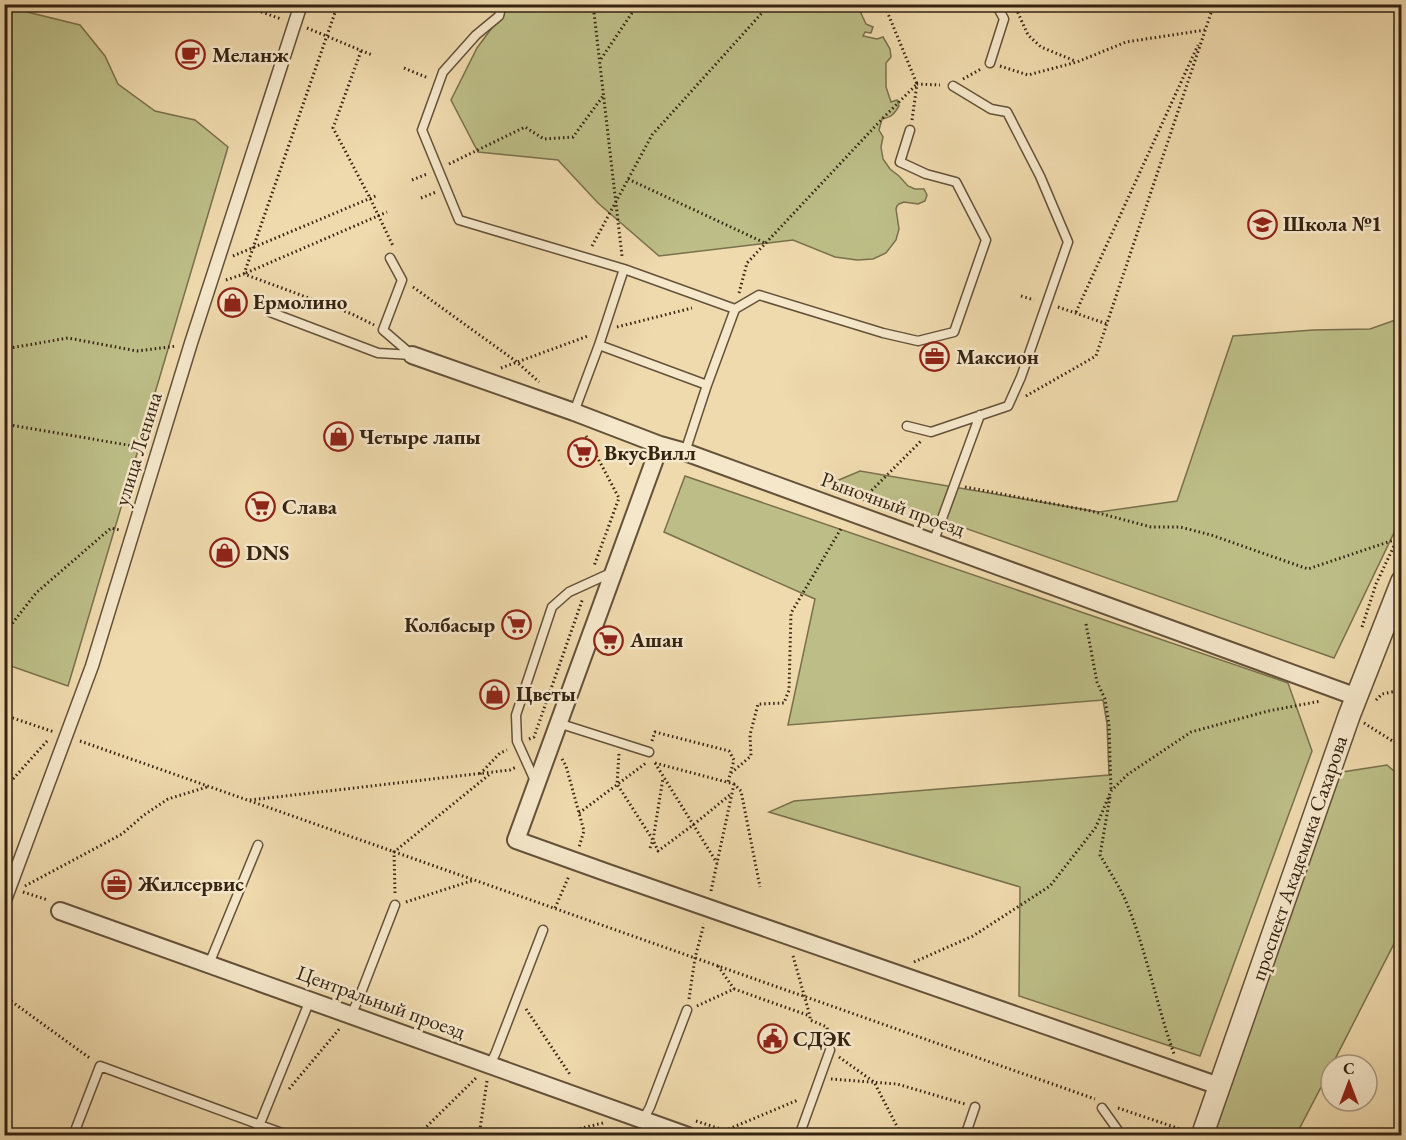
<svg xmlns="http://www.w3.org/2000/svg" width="1406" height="1140" viewBox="0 0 1406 1140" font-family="'EB Garamond',serif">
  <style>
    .green { fill: #bdbe87; stroke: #79704c; stroke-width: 1.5 }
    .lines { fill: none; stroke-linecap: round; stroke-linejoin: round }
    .service-casing { stroke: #645139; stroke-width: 11 }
    .pedestrian-casing { stroke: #645139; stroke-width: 15 }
    .minor-casing { stroke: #645139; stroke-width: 20 }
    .tertiary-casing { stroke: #645139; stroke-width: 24 }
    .path { stroke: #352312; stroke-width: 3; stroke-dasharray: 1.5 3; stroke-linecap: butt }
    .service { stroke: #f5e7ca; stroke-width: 8 }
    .pedestrian { stroke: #f5e7ca; stroke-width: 12 }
    .minor { stroke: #f5e7ca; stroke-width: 16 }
    .tertiary { stroke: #f5e7ca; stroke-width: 21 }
    .labels { text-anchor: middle; stroke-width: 5; stroke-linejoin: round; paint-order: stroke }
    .poi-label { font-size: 21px; font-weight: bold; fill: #352312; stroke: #f5e7ca; text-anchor: start }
    .street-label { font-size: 21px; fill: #352312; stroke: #f5e7ca }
  </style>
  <rect width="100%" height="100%" fill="#efdaad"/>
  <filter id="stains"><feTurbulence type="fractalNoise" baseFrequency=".00333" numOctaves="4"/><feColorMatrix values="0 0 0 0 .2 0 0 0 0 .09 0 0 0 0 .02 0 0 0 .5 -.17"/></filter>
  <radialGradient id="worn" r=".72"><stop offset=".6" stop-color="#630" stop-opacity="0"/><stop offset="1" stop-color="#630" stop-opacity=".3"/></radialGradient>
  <path class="green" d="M847,4L850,11L858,7L866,24L873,27L871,33L865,32L863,36L877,39L883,37L890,49L891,57L886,63V87L891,102L897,100L899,106C894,114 892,117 882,119L879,130L883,137L881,147L883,159L890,169L899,176L908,186L915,189H924L927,195L925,201L918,204L904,202L899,204L897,206L896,209L899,229L896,240L886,253L873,259L857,260L835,257L793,240L659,256L598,203L558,160L478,152L451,100L477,48L509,5Z
    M15,9L80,25L105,56L118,84L155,111L195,120L228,147L68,686L5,664L4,23Z
    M1401,318V518L1334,658L834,482L860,471L1099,512L1177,501L1233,336L1313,330L1370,329Z
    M685,476L1288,683L1312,751L1200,1056L1019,996L1020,887L769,812L794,801L1109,775L1107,724L1103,700L788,725L815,599L664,532Z
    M1387,765L1401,777V930L1332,1065H1331V1068L1296,1135L1207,1136L1336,773Z"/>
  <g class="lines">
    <defs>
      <path id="service" d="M502,4L499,16L476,35L443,72L422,130L459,220L624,269L735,309L759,295L883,333L918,341L954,332L986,240L956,182L926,174L900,162L910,130
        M990,63L1004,19L996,4
        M390,258L402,280L383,330L412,355
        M270,312L378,353L412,355
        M599,345L707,385
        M574,412L599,345L624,269
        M907,426L931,432L1008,406L1021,377L1068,242L1040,176L1007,112L991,109L953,86
        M685,452L707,385L735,309
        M933,543L980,415
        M558,723L649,752
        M536,783L517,741L516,715L552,607L569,592L613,572
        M209,964L258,845
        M351,1015L359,998L395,905
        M490,1065L496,1052L543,930
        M1102,1108L1122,1136
        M643,1120L650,1107L687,1010
        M73,1136L100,1066L290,1136
        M255,1136L310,1000
        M799,1136L830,1050
        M965,1136L975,1107"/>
      <path id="pedestrian" d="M4,903L92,666L191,343L301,4"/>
      <path id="minor" d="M412,355L574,412L660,445L685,452L1357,697
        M660,445L516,840L608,873L1219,1086
        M60,911L688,1136"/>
      <path id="tertiary" d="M1202,1136L1349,716L1402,581"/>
    </defs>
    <use href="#service" class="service-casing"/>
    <use href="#pedestrian" class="pedestrian-casing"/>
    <use href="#minor" class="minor-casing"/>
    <use href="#tertiary" class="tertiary-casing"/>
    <path class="path" d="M240,4L281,19
      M593,4L622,256
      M1014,4L1028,35L1041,47L1075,61
      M307,28L372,55
      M361,51L333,128L370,198L393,246
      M601,59L638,4
      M1000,66L1028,75L1077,62L1126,42L1205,30
      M404,68L428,78
      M963,79L981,69
      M912,120L917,84L940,85
      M449,164L525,127L544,139L573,137L603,96
      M628,179L765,243
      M412,180L427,174
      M421,198L436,192
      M592,246L652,135L770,4
      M233,256L378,195
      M246,273L387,212
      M244,274L338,4
      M226,280L244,274L352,314L374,325
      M413,287L517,362L539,382
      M739,293L747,263L882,119L917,84L884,4
      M1021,296L1034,300
      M1058,307L1107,324
      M1076,312L1198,45
      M617,327L692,308
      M4,349L68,338L137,351L177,346
      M501,368L588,336
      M1026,396L1096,356L1214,4
      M4,424L145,448
      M586,436L619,498L594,566
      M965,487L1091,511L1151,527H1180L1211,535L1308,569L1397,539
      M862,500L921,441
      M1086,624L1097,682L1105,699L1109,725L1111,790
      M1362,627L1376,584L1402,529
      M4,634L36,593L111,528L120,530
      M1376,700L1382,694L1402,690
      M4,715L54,732
      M1364,723L1402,747
      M529,739L534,737L583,598
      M80,741L1095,1099
      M652,741L655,732L729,751L734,760L728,782
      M619,754L617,784L653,840L658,851L693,825L731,794
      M562,759L566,766L584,831L579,847
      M655,763L717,863
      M655,763L734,784L741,791L760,887
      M731,773L751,756L750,735L758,704L784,703L789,690L791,613L842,527
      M480,774L500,753L507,750
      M4,789L48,740
      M1110,797L1100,855C1108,869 1118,884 1125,899C1146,949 1156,1003 1174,1054
      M250,800L510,770L516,767
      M579,813L646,763
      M650,848L653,840L663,778
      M25,886L122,834L144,815L168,799L207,787
      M711,891L734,784
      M23,892L48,900
      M395,893L394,852L490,774
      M406,902L474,880
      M555,908L569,876
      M793,956L810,1016V1020L827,1027L829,1040
      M914,962L973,936L1050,886L1096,827L1111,791L1127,775L1191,732L1268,711L1321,701
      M718,966L734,989
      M4,996L91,1059
      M689,999L695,958L704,924
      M697,1006L734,989L810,1016
      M526,1009L571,1076
      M839,1057L874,1082L902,1136
      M831,1079L897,1084L965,1104
      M289,1089L341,1027
      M1118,1108L1186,1131
      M696,1121L742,1136
      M417,1136L478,1076
      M479,1136L487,1081
      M549,1136L603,1123
      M712,1136L798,1100"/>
    <use href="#service" class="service"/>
    <use href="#pedestrian" class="pedestrian"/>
    <use href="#minor" class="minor"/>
    <use href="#tertiary" class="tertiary"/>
  </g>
  <defs>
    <symbol id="cafe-ring" viewBox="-11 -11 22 22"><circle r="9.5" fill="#f5e7ca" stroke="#8f2418" stroke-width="1.5"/><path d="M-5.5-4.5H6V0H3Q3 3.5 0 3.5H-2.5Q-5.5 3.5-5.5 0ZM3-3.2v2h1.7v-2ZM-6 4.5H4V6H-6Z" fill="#8f2418"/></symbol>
    <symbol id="school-ring" viewBox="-11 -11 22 22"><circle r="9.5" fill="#f5e7ca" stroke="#8f2418" stroke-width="1.5"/><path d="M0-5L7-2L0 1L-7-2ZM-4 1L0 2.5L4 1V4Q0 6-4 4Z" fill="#8f2418"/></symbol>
    <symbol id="shop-ring" viewBox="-11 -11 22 22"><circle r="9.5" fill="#f5e7ca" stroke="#8f2418" stroke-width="1.5"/><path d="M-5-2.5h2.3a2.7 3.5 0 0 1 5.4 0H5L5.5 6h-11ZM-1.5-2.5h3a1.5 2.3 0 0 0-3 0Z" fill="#8f2418"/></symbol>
    <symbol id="office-ring" viewBox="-11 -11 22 22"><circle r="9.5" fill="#f5e7ca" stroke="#8f2418" stroke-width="1.5"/><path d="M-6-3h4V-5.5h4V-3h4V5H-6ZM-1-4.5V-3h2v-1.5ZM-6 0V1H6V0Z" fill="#8f2418"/></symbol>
    <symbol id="supermarket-ring" viewBox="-11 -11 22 22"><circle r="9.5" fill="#f5e7ca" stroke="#8f2418" stroke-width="1.5"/><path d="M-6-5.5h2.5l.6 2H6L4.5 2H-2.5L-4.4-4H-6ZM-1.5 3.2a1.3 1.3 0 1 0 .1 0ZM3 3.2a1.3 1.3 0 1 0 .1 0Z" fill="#8f2418"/></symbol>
    <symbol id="civic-ring" viewBox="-11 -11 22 22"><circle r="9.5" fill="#f5e7ca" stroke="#8f2418" stroke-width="1.5"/><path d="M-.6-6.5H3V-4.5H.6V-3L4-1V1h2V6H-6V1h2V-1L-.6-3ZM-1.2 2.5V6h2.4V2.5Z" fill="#8f2418"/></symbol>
  </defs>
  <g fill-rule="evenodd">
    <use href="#cafe-ring" x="174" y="38" width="33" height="33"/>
    <use href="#school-ring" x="1246" y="208" width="33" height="33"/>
    <use href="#shop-ring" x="216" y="286" width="33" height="33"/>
    <use href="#office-ring" x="918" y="340" width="33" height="33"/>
    <use href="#shop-ring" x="322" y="420" width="33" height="33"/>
    <use href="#supermarket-ring" x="566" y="436" width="33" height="33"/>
    <use href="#supermarket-ring" x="244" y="490" width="33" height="33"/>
    <use href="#shop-ring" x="208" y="536" width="33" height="33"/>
    <use href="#supermarket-ring" x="500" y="608" width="33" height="33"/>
    <use href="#supermarket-ring" x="592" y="624" width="33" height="33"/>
    <use href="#shop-ring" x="478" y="678" width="33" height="33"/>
    <use href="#office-ring" x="100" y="868" width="33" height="33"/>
    <use href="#civic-ring" x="756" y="1022" width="33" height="33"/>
  </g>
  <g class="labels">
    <g class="poi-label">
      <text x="212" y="62">Меланж</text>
      <text x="1283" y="231">Школа №1</text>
      <text x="253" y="309">Ермолино</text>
      <text x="956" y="364">Максион</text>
      <text x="359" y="444">Четыре лапы</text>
      <text x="604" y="460">ВкусВилл</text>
      <text x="282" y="514">Слава</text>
      <text x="246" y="560">DNS</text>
      <text x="495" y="632" text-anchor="end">Колбасыр</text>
      <text x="630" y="647">Ашан</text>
      <text x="516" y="701">Цветы</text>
      <text x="138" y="891">Жилсервис</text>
      <text x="793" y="1046">СДЭК</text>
    </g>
    <g class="street-label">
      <text transform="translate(138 449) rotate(-73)" y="7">улица Ленина</text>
      <text transform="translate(893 504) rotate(20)" y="7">Рыночный проезд</text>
      <text transform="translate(1299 858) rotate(-71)" y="7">проспект Академика Сахарова</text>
      <text transform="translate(381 1002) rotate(20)" y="7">Центральный проезд</text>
    </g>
  </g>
  <rect width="1406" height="1140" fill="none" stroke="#efdaad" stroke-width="24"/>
  <rect x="6" y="6" width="1394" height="1128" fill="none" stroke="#352312" stroke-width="3"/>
  <rect x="12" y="12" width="1382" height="1116" fill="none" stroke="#352312" stroke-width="1.5"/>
  <g transform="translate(1349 1083)"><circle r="28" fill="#f5e7ca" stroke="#a89980" stroke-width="1.5"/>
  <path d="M0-4.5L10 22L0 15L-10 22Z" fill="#8f2418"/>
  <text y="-9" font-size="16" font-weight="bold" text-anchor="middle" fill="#352312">С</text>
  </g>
  <rect width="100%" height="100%" filter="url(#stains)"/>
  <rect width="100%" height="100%" fill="url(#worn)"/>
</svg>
